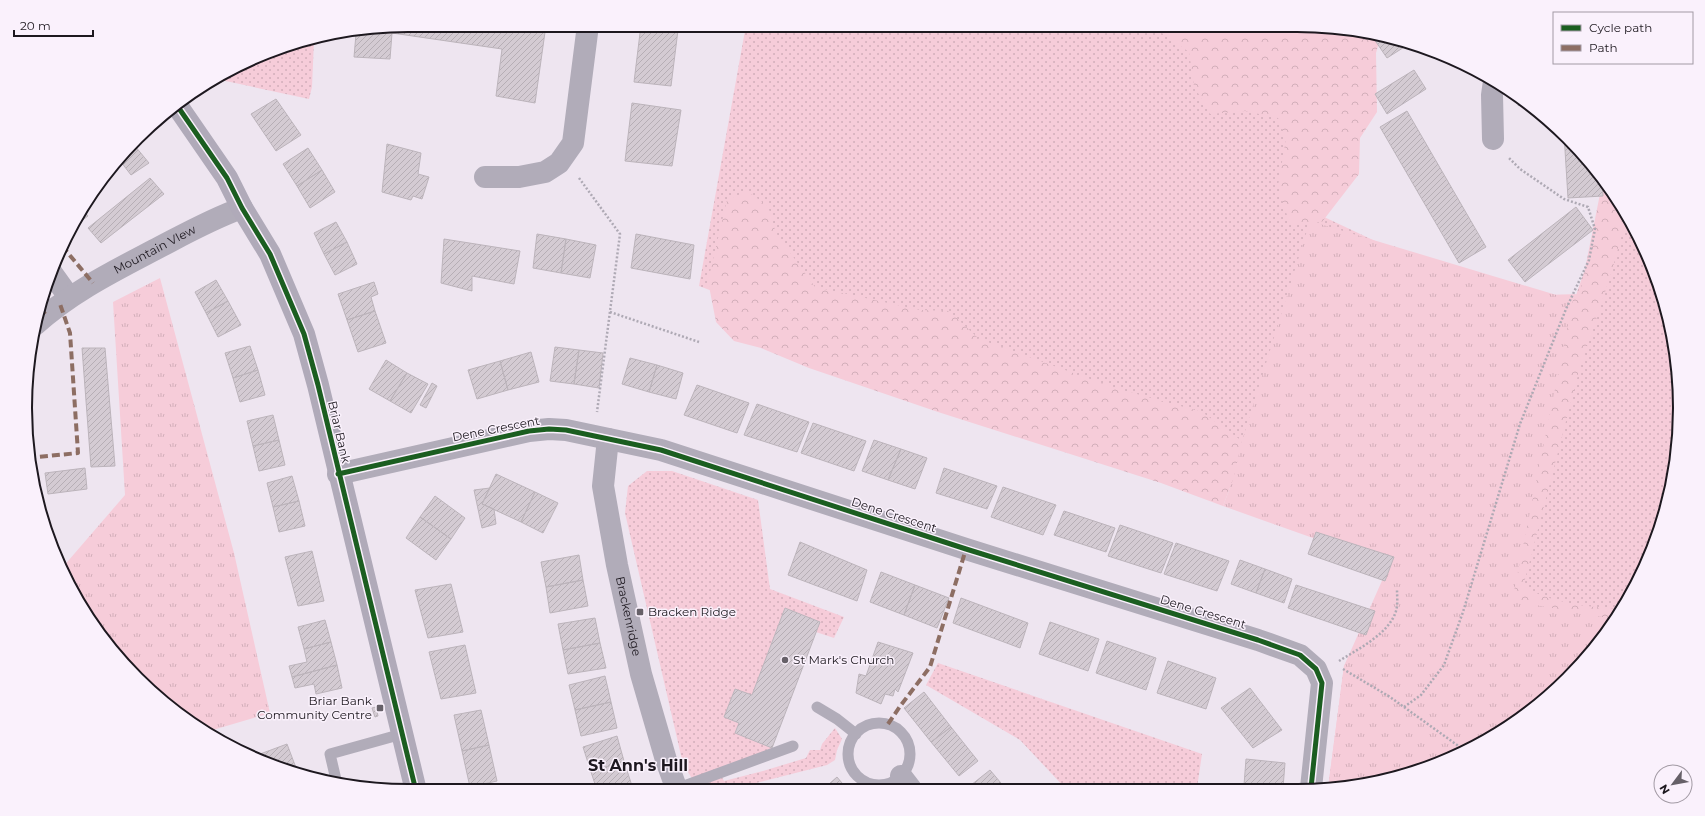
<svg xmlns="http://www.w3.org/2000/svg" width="1705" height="816" viewBox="0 0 1705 816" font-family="Montserrat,sans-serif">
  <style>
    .grass { fill: url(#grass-dots) }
    .forest { fill: url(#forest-crowns) }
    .park { fill: url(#park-tufts) }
    .building { fill: url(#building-hatch); stroke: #bcb4bb }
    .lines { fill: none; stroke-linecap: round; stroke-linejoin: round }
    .path { stroke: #aea9b4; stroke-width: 2.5; stroke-dasharray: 2 2; stroke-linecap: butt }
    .lane { stroke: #b1acb9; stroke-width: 11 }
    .street { stroke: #b1acb9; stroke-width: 22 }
    .secondary { stroke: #b0aab9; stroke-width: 22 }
    .quiet { stroke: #8d6e63; stroke-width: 4; stroke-dasharray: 8 4; stroke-linecap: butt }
    .cycleway-casing { stroke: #faf1fc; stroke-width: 8 }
    .cycleway { stroke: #1b5e20; stroke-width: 5 }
    .poi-dot { fill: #666068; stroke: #faf1fc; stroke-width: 1.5 }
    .labels { text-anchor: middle; stroke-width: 3; stroke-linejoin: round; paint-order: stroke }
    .street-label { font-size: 12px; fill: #1d181f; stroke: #faf1fc }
    .poi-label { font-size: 12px; fill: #1d181f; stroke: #faf1fc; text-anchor: start }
    .district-label { font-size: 16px; font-weight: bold; fill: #1d181f; stroke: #faf1fc }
    .rim { fill: none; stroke: #1d181f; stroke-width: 2 }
  </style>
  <defs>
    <pattern id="grass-dots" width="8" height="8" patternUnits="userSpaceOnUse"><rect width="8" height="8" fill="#f6ccd9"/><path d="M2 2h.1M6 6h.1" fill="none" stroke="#d2aeba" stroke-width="1.8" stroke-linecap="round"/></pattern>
    <pattern id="forest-crowns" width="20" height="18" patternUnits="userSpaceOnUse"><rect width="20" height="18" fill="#f6ccd9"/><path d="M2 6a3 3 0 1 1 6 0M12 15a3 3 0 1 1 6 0" fill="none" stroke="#d2aeba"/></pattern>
    <pattern id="park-tufts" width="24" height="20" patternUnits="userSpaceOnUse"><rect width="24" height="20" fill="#f6ccd9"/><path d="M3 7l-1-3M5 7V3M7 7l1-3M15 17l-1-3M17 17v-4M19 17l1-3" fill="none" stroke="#d2aeba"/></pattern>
    <pattern id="building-hatch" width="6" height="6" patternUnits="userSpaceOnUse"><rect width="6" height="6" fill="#d4cbd3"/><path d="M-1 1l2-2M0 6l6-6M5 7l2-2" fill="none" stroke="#b6aeb5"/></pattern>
  </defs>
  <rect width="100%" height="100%" fill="#eee5f0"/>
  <path class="grass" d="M746,25H1297L1305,208L1564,330L1612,191L1651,262L1673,334L1680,408L1673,483L1651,555L1601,641L1530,712L1443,762L1347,788H1328L1344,666L1401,552L699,286Z
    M314,40L312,87L309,99L221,80L285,45Z
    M647,471H672L758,500L770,589L844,617L834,638L816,632L820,622L785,608L752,695L735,689L724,717L739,723L735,733L772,748L763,755L721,775L724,781L763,771L806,758L810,750H820L822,744L835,728L842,739L837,750L835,760L827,765L729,790H699L683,764L625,513L628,486Z
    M938,663L1202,754L1197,788L1066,789L1020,740L926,685Z"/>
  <path class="forest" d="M1155,25H1297L1372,32L1381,35L1376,53L1377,112L1360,138L1359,174L1322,222L1290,225L1278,186L1286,138L1278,118L1245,111L1210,114L1194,86L1189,52L1163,34Z
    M1603,179L1616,195L1627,216L1611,274L1579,371L1523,587C1553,603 1586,607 1620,609L1601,641L1576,666L1485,578L1542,295L1580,294Z
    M747,191L768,206L776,233L815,287L920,310L949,311L979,339L1115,388L1202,412L1242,441L1233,480L1223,506L1161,483L938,412L809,368L761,348L734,341L716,322L708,281L727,200Z"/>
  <path class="park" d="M1310,221L1573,300L1512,601L1614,619L1601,641L1530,712L1443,762L1347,788H1328L1344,666L1389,565L1223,506L1233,480L1242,441Z
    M160,278L234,553L270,713L206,732L195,726L137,679L65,578L62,568L125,495L113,302Z"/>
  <path class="building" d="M408,25H546L535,103L496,96L502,49L392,33L390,59L354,57L356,34Z
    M641,25L678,30L671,86L634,82Z
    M1380,35L1409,44L1387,58L1374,39Z
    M1414,70L1426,89L1387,114L1375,94Z
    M276,99L301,135L276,151L251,114Z
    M632,103L681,110L672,166L625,161Z
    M1407,111L1486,247L1459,263L1380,127Z
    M1564,134L1602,179L1603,196L1568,198Z
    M387,144L421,153L418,174L429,177L422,199L413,196L411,200L382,192Z
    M135,146L149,163L131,175L121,162Z
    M308,148L322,170L297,186L283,164Z
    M322,170L335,192L310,208L297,186Z
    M150,178L164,194L101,243L88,228Z
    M1576,207L1593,230L1525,282L1508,260Z
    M82,209L88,216L73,227Z
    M336,222L347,242L324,254L314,233Z
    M537,234L566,239L561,273L533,268Z
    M636,234L694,245L690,279L631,268Z
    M444,239L520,251L514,284L472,276V291L441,283Z
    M566,239L596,245L590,278L561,273Z
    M347,242L357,264L335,275L324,254Z
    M216,280L228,301L206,313L195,292Z
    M374,282L378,294L371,297L375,311L347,320L338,294Z
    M228,301L241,325L218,337L206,313Z
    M375,311L386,343L358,352L347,320Z
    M250,346L258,370L233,378L225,353Z
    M555,347L579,350L574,384L550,381Z
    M82,348H105L115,466L91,467Z
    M579,350L603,353L599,388L574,384Z
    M531,352L539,382L508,390L500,361Z
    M630,358L657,365L649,392L622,384Z
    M386,360L407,373L390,401L369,389Z
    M500,361L508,390L477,399L468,370Z
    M657,365L683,373L676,399L649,392Z
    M258,370L265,395L240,402L233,378Z
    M407,373L428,384L411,413L390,401Z
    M432,383L437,386L426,408L420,405Z
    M697,385L749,403L737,433L684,415Z
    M757,404L809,422L797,452L744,435Z
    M273,415L279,440L253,446L247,421Z
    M813,423L866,441L854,471L801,453Z
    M279,440L285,465L259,471L253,446Z
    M874,440L901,449L888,480L862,471Z
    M901,449L927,458L915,489L888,480Z
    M85,468L87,489L48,494L45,473Z
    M944,468L997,486L987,509L936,493Z
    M496,474L535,492L521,522L482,504Z
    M292,476L299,501L273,507L267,483Z
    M1003,487L1056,505L1043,535L991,517Z
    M490,488L482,504L494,509L496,524L482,528L474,490Z
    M535,492L558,503L543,533L521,522Z
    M435,496L465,518L451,539L420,517Z
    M299,501L305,526L279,532L273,507Z
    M1064,511L1115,528L1106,552L1054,535Z
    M420,517L451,539L436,560L406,538Z
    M1120,525L1173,543L1161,573L1108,556Z
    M1316,532L1394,557L1385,581L1308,554Z
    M800,542L867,570L857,601L788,575Z
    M1176,543L1229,561L1217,591L1164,574Z
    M312,551L324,601L298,606L285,557Z
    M579,555L583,580L546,587L541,562Z
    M1240,560L1265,569L1256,593L1231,584Z
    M1265,569L1292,579L1284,603L1256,593Z
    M881,572L915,585L904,615L870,602Z
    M583,580L588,606L550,613L546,587Z
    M451,584L463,632L428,638L415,590Z
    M915,585L949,598L937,628L904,615Z
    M1296,585L1375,611L1366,635L1288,608Z
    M961,598L1028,623L1020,648L953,623Z
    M785,608L820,622L772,748L735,733L739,723L724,717L735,689L752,695Z
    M595,618L600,643L563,650L558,624Z
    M325,620L331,642L304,649L298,627Z
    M1050,622L1099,639L1088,671L1039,654Z
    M1107,641L1156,658L1146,690L1096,673Z
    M331,642L337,665L292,677L289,666L307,662L304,649Z
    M878,642L913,653L898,692L895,689L893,696L885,694L881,704L856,693L859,674L866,676Z
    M600,643L606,668L568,674L563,650Z
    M465,645L476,693L441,699L429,652Z
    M1168,661L1216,678L1206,709L1157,693Z
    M337,665L342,688L316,694L314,684L295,688L292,677Z
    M605,676L611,702L575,710L569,685Z
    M1250,688L1282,730L1253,748L1221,708Z
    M924,692L951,727L931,742L904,708Z
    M611,702L617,728L581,736L575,710Z
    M376,707L378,716L375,717L372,708Z
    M481,710L489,745L462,751L454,715Z
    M951,727L978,761L959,776L931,742Z
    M617,736L624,761L591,772L583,747Z
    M287,744L298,773L261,762L252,757Z
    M489,745L497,781L470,787L462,751Z
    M1246,759L1285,763L1283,788L1244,785Z
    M624,761L632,786L620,790H597L591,772Z
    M990,770L1006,789H966Z
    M837,777L847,789L822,790Z
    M1244,785L1269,788H1244Z"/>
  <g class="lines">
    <path class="path" d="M1519,106L1520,98
      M579,178L620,234L597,412
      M610,312L699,342
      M1339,661C1358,649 1389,634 1396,611C1398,605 1397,596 1397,589
      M1343,669L1390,697L1464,750
      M1404,707L1421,695L1444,665L1463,612L1520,424L1566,309L1589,260L1595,229L1588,207L1564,199L1520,169L1508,157"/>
    <path class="lane" d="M817,707L837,719L856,734
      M848 754a31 31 0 1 1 62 0a31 31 0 1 1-62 0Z
      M337,784L330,754L402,734
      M676,789L793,746"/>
    <g class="street">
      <path d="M1493,139L1492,95L1494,81"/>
      <path d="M485,177H519L545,172L559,163L573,143L588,25"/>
      <path d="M51,272L69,297"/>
      <path id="s1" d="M35,325C70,293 112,272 154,250C183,235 211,219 242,208"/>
      <path id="s2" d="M608,439L603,486L617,565L641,674L666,760L677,790"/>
      <path d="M338,474L529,431L549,429L566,430L661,450L966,549L1258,640L1300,655L1316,669L1322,683L1311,788"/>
      <path d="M901,776L911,789"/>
    </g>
    <path class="secondary" d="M176,104L227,178L242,208L270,254L304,334L318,385L416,791"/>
    <path class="quiet" d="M62,246L93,283
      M40,308L46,315
      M28,458L78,453L70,333L60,304
      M888,724L901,705L930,667L966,549"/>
    <defs>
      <path id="cycleway" d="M176,104L227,178L242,208L270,254L304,334L318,385L416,791
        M338,474L529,431L549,429L566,430L661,450L966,549L1258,640L1300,655L1316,669L1322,683L1311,788"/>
    </defs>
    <use href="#cycleway" class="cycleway-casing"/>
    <use href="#cycleway" class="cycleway"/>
  </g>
  <g class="poi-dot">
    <rect x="636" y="608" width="8" height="8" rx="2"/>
    <circle cx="785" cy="660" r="4"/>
    <rect x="376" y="704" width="8" height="8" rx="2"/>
  </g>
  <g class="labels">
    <g class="street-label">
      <text dy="4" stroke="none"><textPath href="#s1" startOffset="142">Mountain VIew</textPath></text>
      <text transform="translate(496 429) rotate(-11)" y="4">Dene Crescent</text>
      <text transform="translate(339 432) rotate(77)" y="4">Briar Bank</text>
      <text transform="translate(894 515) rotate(18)" y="4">Dene Crescent</text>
      <text transform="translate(1203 612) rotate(17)" y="4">Dene Crescent</text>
      <text dy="4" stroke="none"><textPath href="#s2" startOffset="180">Brackenridge</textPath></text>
    </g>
    <g class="poi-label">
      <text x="648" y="616">Bracken Ridge</text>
      <text x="793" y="664">St Mark's Church</text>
      <text x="372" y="705" text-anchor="end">Briar Bank<tspan x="372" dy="14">Community Centre</tspan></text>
    </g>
    <g class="district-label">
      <text x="638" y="771">St Ann's Hill</text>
    </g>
  </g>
  <path d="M0 0H1705V816H0ZM408 32H1297A376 376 0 0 1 1673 408V408A376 376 0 0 1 1297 784H408A376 376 0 0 1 32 408V408A376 376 0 0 1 408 32Z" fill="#faf1fc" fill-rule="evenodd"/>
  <path class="rim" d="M408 32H1297A376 376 0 0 1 1673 408V408A376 376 0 0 1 1297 784H408A376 376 0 0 1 32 408V408A376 376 0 0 1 408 32Z"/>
  <rect x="1553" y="12" width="140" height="52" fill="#faf1fc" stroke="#a29aa4"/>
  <rect x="1561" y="25" width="20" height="6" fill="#1b5e20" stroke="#a29aa4"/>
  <text x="1589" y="32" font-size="12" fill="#1d181f">Cycle path</text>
  <rect x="1561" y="45" width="20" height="6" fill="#8d6e63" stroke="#a29aa4"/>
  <text x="1589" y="52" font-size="12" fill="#1d181f">Path</text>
  <g transform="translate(1673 784) rotate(238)"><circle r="19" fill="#faf1fc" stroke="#a29aa4"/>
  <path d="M0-3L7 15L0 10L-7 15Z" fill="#666068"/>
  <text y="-6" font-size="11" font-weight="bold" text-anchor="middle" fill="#1d181f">N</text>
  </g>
  <path d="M14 30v6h79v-6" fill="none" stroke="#1d181f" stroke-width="2"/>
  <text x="20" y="30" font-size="12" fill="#1d181f" stroke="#faf1fc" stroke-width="3" paint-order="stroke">20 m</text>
</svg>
